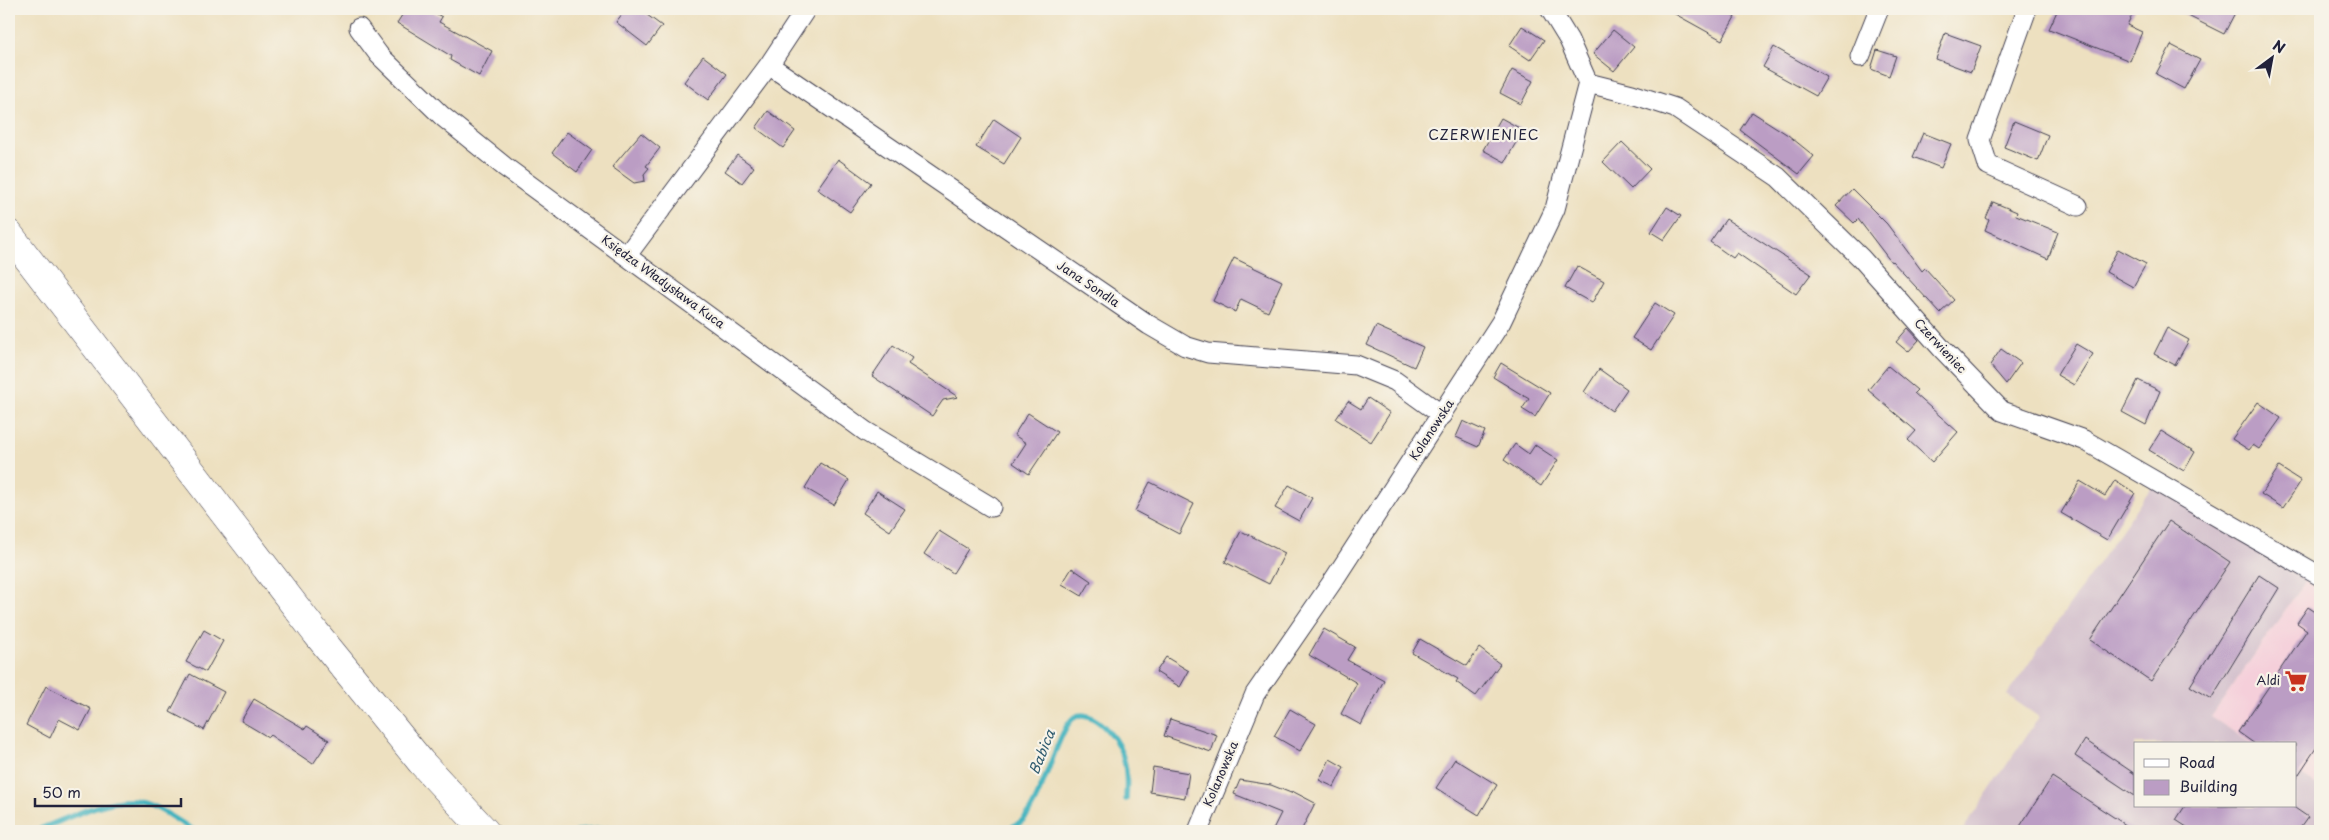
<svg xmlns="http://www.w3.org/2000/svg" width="2329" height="840" viewBox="0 0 2329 840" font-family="'Playpen Sans',sans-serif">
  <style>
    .built { fill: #f5cfda }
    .industrial { fill: #d1bdcb }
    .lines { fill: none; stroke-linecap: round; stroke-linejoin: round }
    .stream { stroke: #45b4bf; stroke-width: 5.5 }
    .building { fill: #bb9dc4 }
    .street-casing { stroke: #403e4f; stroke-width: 21 }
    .primary-casing { stroke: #403e4f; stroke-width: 29 }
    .street { stroke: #fff; stroke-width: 19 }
    .primary { stroke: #fff; stroke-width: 28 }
    .labels { text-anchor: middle; stroke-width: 4.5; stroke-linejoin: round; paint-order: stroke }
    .street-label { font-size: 12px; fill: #22223b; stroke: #f7f3e8 }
    .poi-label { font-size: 12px; fill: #22223b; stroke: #f7f3e8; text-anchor: end }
    .neighbourhood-label { font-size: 14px; letter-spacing: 1px; fill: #22223b; stroke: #f7f3e8 }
    .water-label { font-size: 14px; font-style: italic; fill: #305c70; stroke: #f7f3e8 }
  </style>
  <rect width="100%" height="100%" fill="#f7f3e8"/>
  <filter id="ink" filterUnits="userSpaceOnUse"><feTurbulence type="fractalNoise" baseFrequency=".02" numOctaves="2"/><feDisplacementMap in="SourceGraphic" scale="10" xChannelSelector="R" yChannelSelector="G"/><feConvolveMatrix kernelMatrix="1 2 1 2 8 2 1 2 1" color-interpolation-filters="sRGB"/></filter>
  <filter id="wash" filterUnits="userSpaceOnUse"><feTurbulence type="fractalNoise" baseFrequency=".0096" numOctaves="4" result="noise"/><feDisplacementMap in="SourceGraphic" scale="20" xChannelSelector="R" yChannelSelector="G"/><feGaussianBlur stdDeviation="1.12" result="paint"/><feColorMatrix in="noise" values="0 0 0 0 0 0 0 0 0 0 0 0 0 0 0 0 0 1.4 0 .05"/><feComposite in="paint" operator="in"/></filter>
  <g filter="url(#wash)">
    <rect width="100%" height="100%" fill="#ede0c0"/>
    <path class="built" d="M2306,580L2320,590V787L2295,771V744H2252L2211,717Z"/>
    <path class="industrial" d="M2153,485L2306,580L2211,717L2252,744H2135V806H2295V771L2320,787V822L2314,831H1962L2039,717L2007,695Z"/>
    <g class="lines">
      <path class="stream" d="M35,831C63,821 105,798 134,801C155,803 177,821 195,831
        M578,831L613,828
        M1000,831C1008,829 1018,825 1024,819C1043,798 1059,725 1075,717C1086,710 1101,723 1108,731C1126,751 1128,772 1126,799"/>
    </g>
    <g id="blocks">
      <path class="building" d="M406,9H428L442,17L439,22L492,51L479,76L450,60L451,56L397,23Z
        M626,9H639L662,26L647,46L616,22Z
        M1666,9H1721L1735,17L1722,40Z
        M2058,9H2135L2127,25L2142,32L2130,61L2049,29Z
        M2174,9H2237L2224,34Z
        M1522,26L1544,40L1530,60L1509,46Z
        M1613,30L1634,47L1614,71L1593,54Z
        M1945,33L1981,46L1971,72L1936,59Z
        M2171,45L2200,60L2184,89L2156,74Z
        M1774,47L1827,77L1816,96L1763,67Z
        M1877,50L1896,56L1889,76L1871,69Z
        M703,56L727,74L708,100L684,82Z
        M1512,70L1533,81L1521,104L1500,93Z
        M768,111L795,131L783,148L756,128Z
        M1752,112L1788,135L1814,156L1799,174L1740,130Z
        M1501,118L1523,130L1505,162L1483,150Z
        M994,119L1021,137L1004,164L976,147Z
        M2014,121L2048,135L2038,161L2004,147Z
        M567,132L592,150L577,172L552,153Z
        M641,133L660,148L646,166L649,168L644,174L645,181L634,183L612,167Z
        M1923,133L1951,144L1941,168L1913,157Z
        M1622,142L1650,169L1631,189L1603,162Z
        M737,155L754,167L742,183L725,171Z
        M838,159L871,183L850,212L817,189Z
        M1852,189L1887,224L1922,271L1925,268L1954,300L1940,313L1892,261L1891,262L1858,219L1854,223L1836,206Z
        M1993,202L2017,212L2016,215L2058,232L2048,259L1985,230L1989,220L1986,218Z
        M1667,207L1681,216L1664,240L1651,232Z
        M1726,219L1811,274L1796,294L1737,253L1733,258L1710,242Z
        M2118,249L2146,264L2133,287L2106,272Z
        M1234,258L1282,281L1268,312L1241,299L1235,312L1213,301Z
        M1577,266L1604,281L1592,303L1565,288Z
        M1655,303L1674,315L1651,350L1632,338Z
        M1376,326L1423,347L1414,367L1367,345Z
        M1908,328L1919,340L1908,352L1896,342Z
        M2167,328L2189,340L2175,365L2154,354Z
        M2076,344L2093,354L2074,385L2057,375Z
        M893,345L912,358L908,364L958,397L943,400L932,416L872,376Z
        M2001,349L2021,363L2006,384L1990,365Z
        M1501,363L1550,393L1535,417L1522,409L1529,399L1493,377Z
        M1888,366L1917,390L1914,393L1958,432L1932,462L1908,440L1916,431L1868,390Z
        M1599,369L1627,389L1612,411L1584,392Z
        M2138,380L2160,391L2146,425L2122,412Z
        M1368,398L1390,413L1371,442L1336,419L1348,401L1361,409Z
        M2258,402L2281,418L2259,449L2253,445L2249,450L2232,439Z
        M1028,413L1057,432L1029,474L1013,463L1026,443L1014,435Z
        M1463,421L1485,431L1478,447L1456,437Z
        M2161,431L2195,452L2184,471L2149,450Z
        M1515,444L1529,454L1535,445L1558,460L1541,486L1504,460Z
        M820,463L849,480L834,505L805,488Z
        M2279,467L2301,481L2283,508L2261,494Z
        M2115,480L2135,493L2107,540L2061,513L2080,481L2105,496Z
        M1150,482L1194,504L1179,534L1135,511Z
        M1289,485L1312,498L1299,521L1275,508Z
        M877,491L905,509L890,531L863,513Z
        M2169,521L2230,562L2151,681L2090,640Z
        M939,531L968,549L953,573L924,554Z
        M1241,531L1285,553L1269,584L1225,562Z
        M1072,568L1091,581L1082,596L1062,584Z
        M2259,575L2279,588L2211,699L2190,686Z
        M2308,607L2317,613L2320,609V742L2295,780V744H2255L2238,732L2307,630L2297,623Z
        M1324,629L1355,647L1347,660L1384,680L1361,725L1341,714L1357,683L1309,655Z
        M204,630L223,641L206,672L186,662Z
        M1420,639L1467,666L1479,648L1500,664L1476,696L1456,682L1458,679L1412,653Z
        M1166,657L1189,671L1180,687L1156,672Z
        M190,674L224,692L204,730L170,712Z
        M46,686L91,709L80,730L59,719L50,738L26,725Z
        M254,699L305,729L307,726L329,740L313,764L270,735L268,737L241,721Z
        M1290,709L1316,724L1300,751L1274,736Z
        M1170,719L1217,735L1211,752L1164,736Z
        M2085,740L2135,774V796L2075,756Z
        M1330,759L1344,767L1334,787L1319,780Z
        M1455,759L1497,785L1479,815L1436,788Z
        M1153,767L1189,773L1185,798L1150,792Z
        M2052,777L2072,790L2135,831H2017Z
        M1240,780L1271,785L1291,793L1292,791L1315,803L1301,831H1272L1281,813L1234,794Z
        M2185,806H2292L2308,817L2298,831H2193L2176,820Z"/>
    </g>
  </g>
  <g filter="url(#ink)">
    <use href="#blocks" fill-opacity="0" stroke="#403e4f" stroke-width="1"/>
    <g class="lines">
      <defs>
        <path id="street" d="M2027,9L1980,140L1988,165L2078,206
          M359,28L379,55L442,116L505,167L865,431L991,507
          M1860,57L1879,9
          M769,65L1149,325L1185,346L1208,353L1356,365L1395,381L1442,415
          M1588,83L1632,94L1675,108L1778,177L1861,258L1943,350L2002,411L2084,440L2320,576
          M627,255L769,65L806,9
          M1198,831L1255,694L1335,578L1501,322L1555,209L1588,83L1569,40L1550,9"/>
        <path id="primary" d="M9,234L316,633L421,762L485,831"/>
      </defs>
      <use href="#street" class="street-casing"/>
      <use href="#primary" class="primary-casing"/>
      <use href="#street" class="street"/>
      <use href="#primary" class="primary"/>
    </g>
  </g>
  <defs>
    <symbol id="supermarket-bare" viewBox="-9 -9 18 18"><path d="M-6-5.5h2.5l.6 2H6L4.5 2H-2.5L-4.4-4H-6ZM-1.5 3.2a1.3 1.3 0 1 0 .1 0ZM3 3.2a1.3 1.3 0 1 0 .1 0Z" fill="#c8321e" stroke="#f7f3e8" stroke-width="2.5" paint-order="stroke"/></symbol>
  </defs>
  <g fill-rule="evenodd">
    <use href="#supermarket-bare" x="2280" y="665" width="32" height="32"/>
  </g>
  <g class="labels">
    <g class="street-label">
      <text transform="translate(663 282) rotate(36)" y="4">Księdza Władysława Kuca</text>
      <text transform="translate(1088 284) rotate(34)" y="4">Jana Sondla</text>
      <text transform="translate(1940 346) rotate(47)" y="4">Czerwieniec</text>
      <text transform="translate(1432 430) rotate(-57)" y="4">Kolanowska</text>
      <text transform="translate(1221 774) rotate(-67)" y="4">Kolanowska</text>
    </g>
    <g class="poi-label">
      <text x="2280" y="685">Aldi</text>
    </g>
    <g class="neighbourhood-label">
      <text x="1484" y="140">CZERWIENIEC</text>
    </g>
    <g class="water-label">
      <text transform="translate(1042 752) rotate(-68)" y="5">Babica</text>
    </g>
  </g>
  <rect width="2329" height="840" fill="none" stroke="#f7f3e8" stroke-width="30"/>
  <rect x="2134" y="742" width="162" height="65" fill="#f7f3e8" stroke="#a29fa3"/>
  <rect x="2144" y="759" width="25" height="8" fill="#ffffff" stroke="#a29fa3"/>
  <text x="2179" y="768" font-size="15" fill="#22223b">Road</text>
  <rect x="2144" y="780" width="25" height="15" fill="#bb9dc4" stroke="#a29fa3"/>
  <text x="2179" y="792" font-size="15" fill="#22223b">Building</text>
  <g transform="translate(2272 58) rotate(32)" stroke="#f7f3e8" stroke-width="4" paint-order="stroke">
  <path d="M0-4L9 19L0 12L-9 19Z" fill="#22223b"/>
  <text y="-8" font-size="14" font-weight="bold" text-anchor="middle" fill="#22223b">N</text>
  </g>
  <path d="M35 798v8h146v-8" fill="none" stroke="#22223b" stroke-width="2.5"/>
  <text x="42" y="798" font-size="15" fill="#22223b" stroke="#f7f3e8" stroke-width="4" paint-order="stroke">50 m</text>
</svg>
